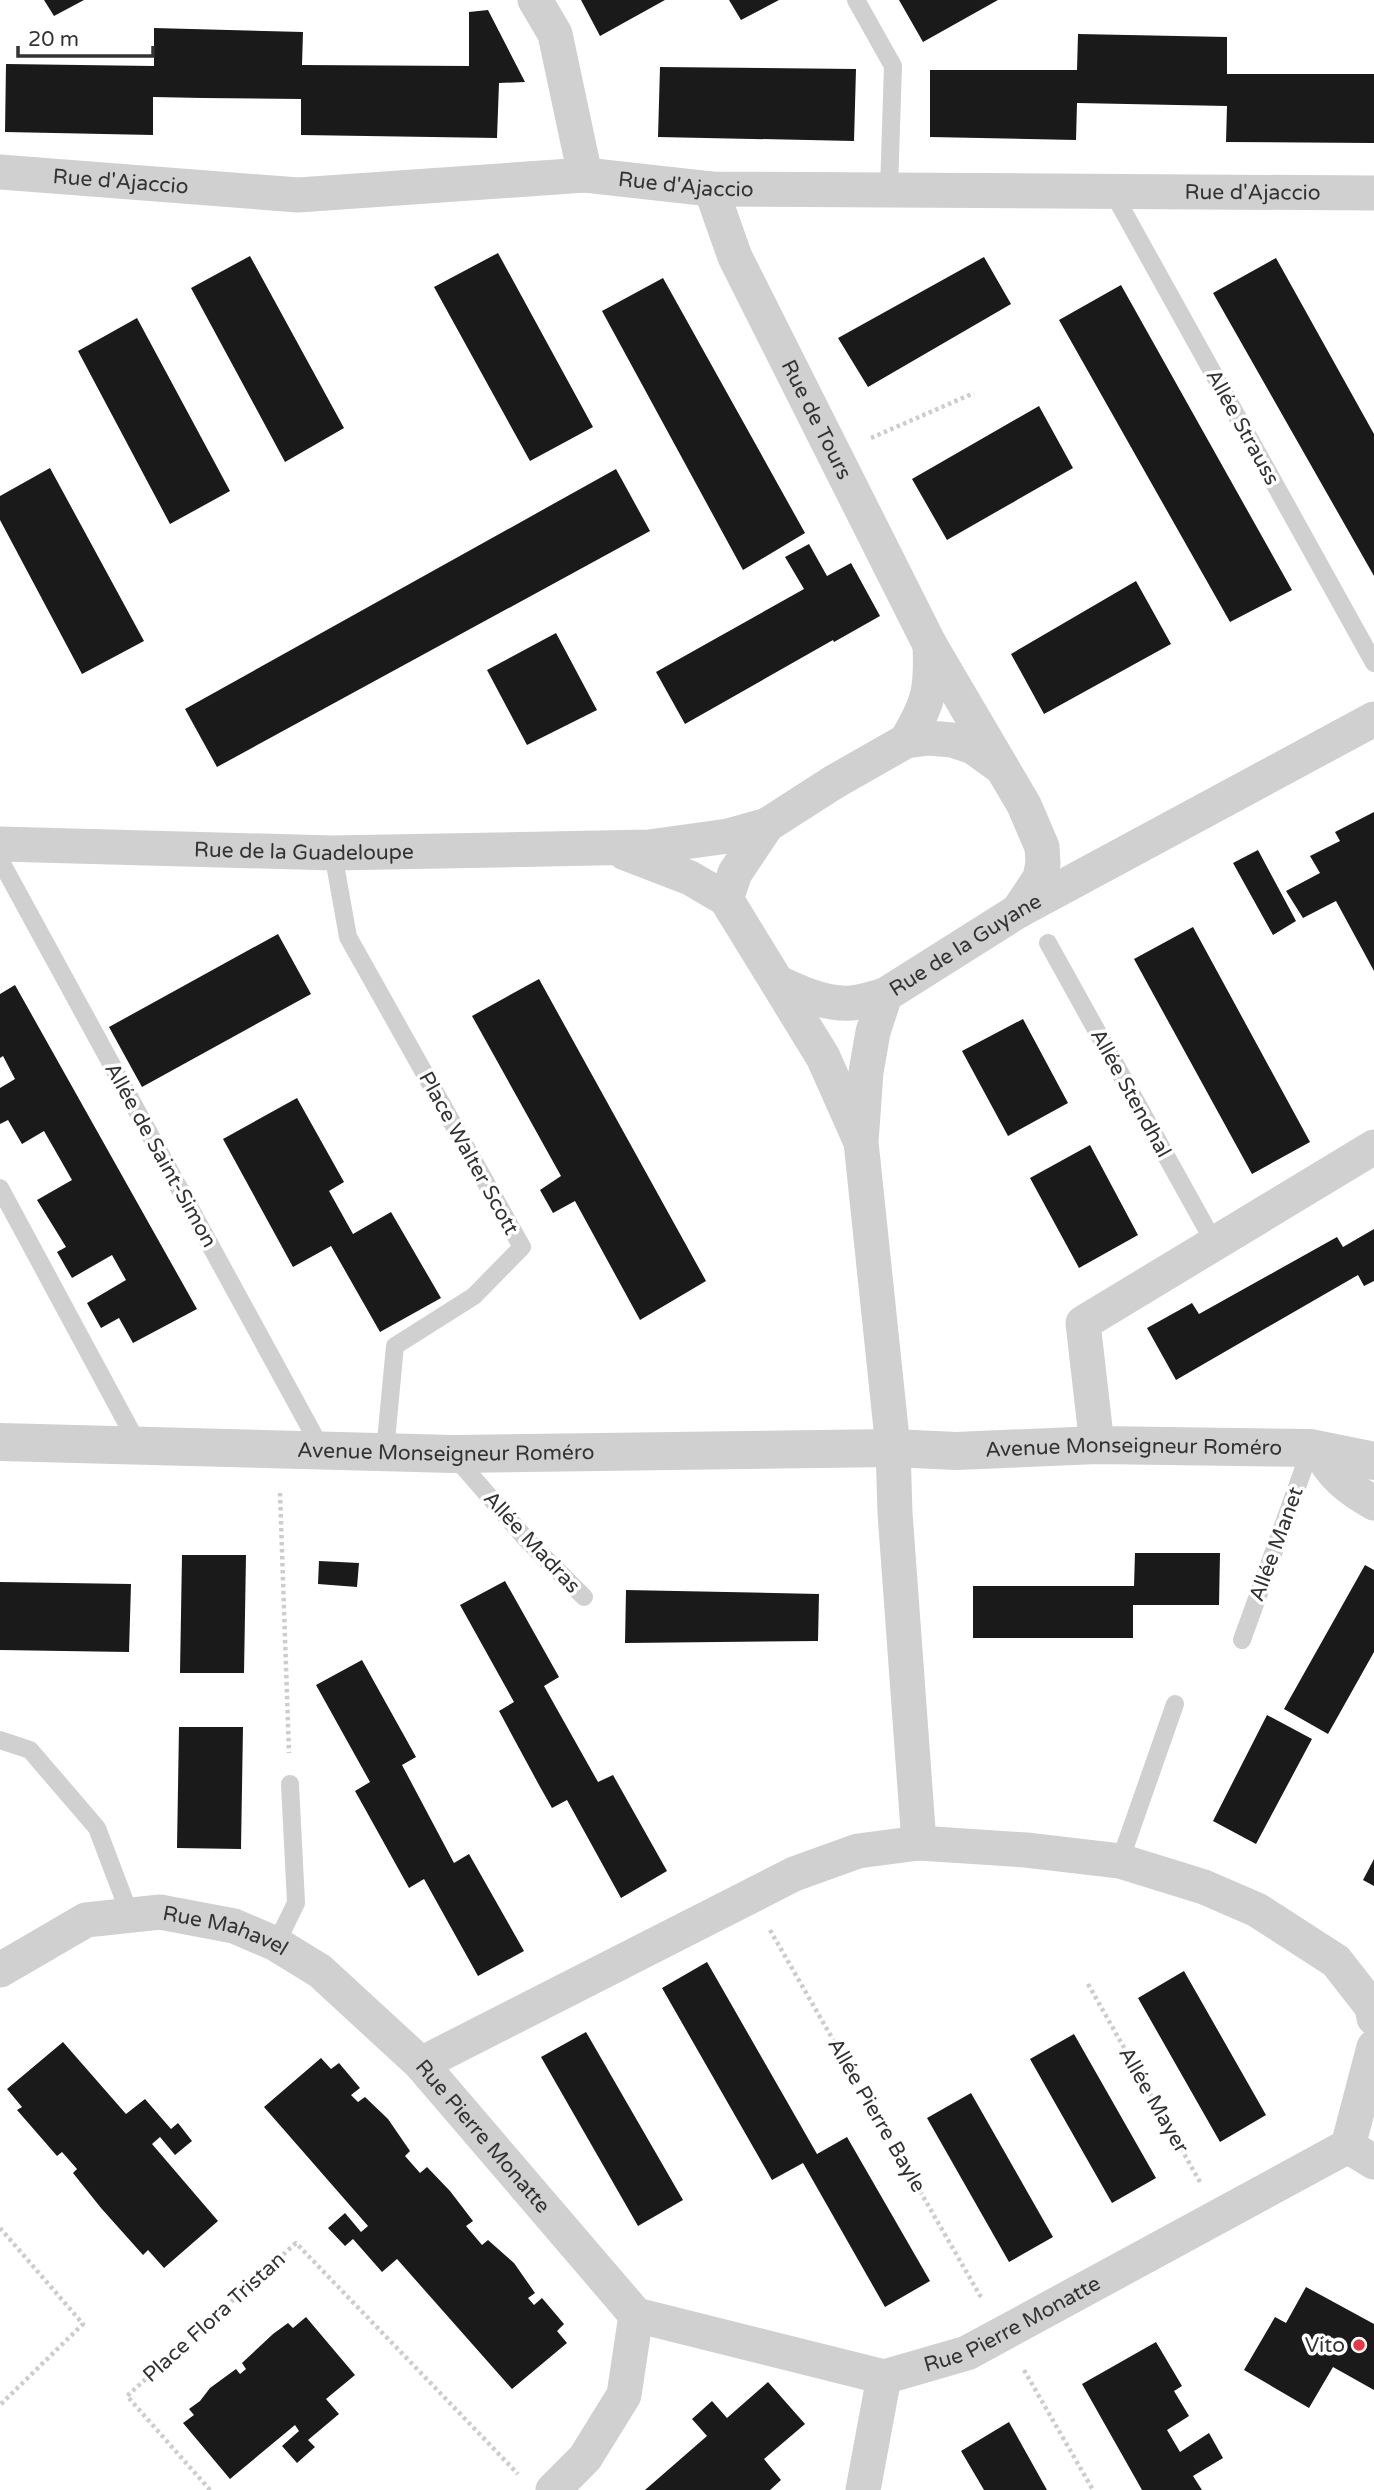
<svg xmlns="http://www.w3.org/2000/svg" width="1374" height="2490" viewBox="0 0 1374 2490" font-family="'Varela Round',sans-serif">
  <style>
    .building { fill: #1a1a1a }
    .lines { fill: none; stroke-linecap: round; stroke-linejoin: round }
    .path { stroke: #cdcdcd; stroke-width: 4.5; stroke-dasharray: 3.5 3.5; stroke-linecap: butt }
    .service { stroke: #d0d0d0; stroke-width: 18 }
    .minor { stroke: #d0d0d0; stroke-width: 35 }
    .tertiary { stroke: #d0d0d0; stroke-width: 38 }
    .poi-dot { fill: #e63946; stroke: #fff; stroke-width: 2.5 }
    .labels { text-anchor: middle; stroke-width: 7; stroke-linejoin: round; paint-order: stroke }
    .street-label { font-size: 21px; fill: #333; stroke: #fff }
    .poi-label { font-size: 21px; fill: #333; stroke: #fff; text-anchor: end }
  </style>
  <rect width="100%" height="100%" fill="#fff"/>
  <path class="building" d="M44,0H84L54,16Z
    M581,0H665L600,36Z
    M729,0H779L741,20Z
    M899,0H998L923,42Z
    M488,10L525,82L499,83L497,138L301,135V99L203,98L153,97V135L5,132L6,64L154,66V28L303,32L302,65L469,66V12Z
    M1078,34L1227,37V74H1374V143L1226,142L1227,106L1077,103L1076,140L930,137V70H1077Z
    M660,67L856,69L854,141L658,137Z
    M498,253L593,427L530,461L434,287Z
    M250,256L344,428L285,462L191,288Z
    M984,257L1011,304L868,387L838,338Z
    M1276,258L1374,434V576L1213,293Z
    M663,278L805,533L743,570L602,311Z
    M1121,285L1292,590L1230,622L1059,320Z
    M137,318L230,491L170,524L78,351Z
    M1039,406L1073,468L947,540L912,479Z
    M50,468L144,641L82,674L0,520V496Z
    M616,469L650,531L217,767L185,709Z
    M809,544L827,576L851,563L880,616L834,642L833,640L685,724L656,672L804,589L785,557Z
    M1136,581L1171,644L1044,714L1011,654Z
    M556,633L597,710L527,745L487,670Z
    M1374,812V971L1336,901L1303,918L1286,891L1320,873L1310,856L1340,841L1335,832Z
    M1258,850L1296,921L1273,935L1233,863Z
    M1193,927L1310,1142L1252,1174L1134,959Z
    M278,934L311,994L142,1087L109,1027Z
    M539,979L706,1281L640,1320L575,1201L553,1213L540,1190L561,1176L472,1016Z
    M15,985L197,1309L133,1343L119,1318L101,1328L87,1303L126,1280L112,1255L72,1278L57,1252L66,1247L37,1200L72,1180L44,1131L22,1144L8,1120L0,1124V1088L15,1079L3,1056L0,1058V994Z
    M1023,1019L1068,1103L1008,1136L962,1051Z
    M297,1098L344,1182L329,1191L353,1234L391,1212L441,1298L380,1332L331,1246L293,1267L223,1139Z
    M1090,1145L1138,1235L1079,1268L1030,1178Z
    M1374,1229V1281L1364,1286L1358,1275L1176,1380L1147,1328L1192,1303L1199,1314L1337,1237L1343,1247Z
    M1135,1553H1220L1219,1605H1133V1638H973V1586H1134Z
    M182,1555H246L244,1673H180Z
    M319,1561L359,1563L357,1587L318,1584Z
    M1365,1565L1374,1570V1652L1328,1734L1284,1709Z
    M505,1581L559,1677L544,1686L558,1711L598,1782L613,1775L667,1871L621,1898L567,1800L552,1808L539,1785L499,1711L514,1702L460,1605Z
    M0,1582L131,1584L129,1652L0,1650Z
    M626,1590L819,1594L818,1641L625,1643Z
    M362,1660L416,1757L402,1765L454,1863L469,1854L524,1951L478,1976L424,1879L409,1888L369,1816L355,1791L370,1782L316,1685Z
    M1267,1715L1312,1739L1256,1844L1213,1821Z
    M179,1727H243L241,1849L177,1848Z
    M1374,1859V1886L1363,1880Z
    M707,1962L817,2154L847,2137L930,2281L885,2307L803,2163L772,2180L662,1988Z
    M1184,1971L1266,2115L1220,2142L1138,1998Z
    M586,2032L683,2200L638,2226L541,2057Z
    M1074,2034L1156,2178L1112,2203L1030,2059Z
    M63,2042L126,2114L145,2099L171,2129L178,2123L192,2141L175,2155L160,2137L152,2144L218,2221L164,2268L148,2250L143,2255L101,2208L73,2173L77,2169L62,2152L57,2156L17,2110L22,2107L7,2089Z
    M321,2058L331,2069L339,2063L360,2088L351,2095L358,2102L365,2097L388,2119L410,2151L405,2156L420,2173L427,2167L450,2191L473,2221L466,2226L482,2245L488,2240L514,2263L535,2293L528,2298L534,2305L542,2298L564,2324L557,2331L567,2343L512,2389L397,2259L382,2272L353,2239L345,2246L328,2228L345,2213L361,2232L368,2226L264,2107Z
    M971,2093L1053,2237L1009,2262L927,2118Z
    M1306,2287L1374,2324V2390L1333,2367L1309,2408L1244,2370L1275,2317L1286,2323Z
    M306,2317L355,2375L326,2399L339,2414L308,2440L315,2447L297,2463L282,2446L299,2431L295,2425L230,2479L183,2423L194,2415L189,2409L200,2401L210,2388L236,2369L240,2374L246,2369L242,2363L273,2334L288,2323L293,2328Z
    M1156,2342L1182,2386L1174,2391L1189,2416L1167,2430L1180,2452L1209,2433L1223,2458L1193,2476L1202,2490H1142L1082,2384Z
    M768,2382L805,2424L764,2459L781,2480L770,2490H645L707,2436L692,2419L712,2401L727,2418Z
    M1009,2422L1047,2490H984L961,2451Z"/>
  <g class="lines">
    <path class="path" d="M871,438L974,393
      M280,1493L289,1753
      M770,1930L982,2299
      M1088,1984L1200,2182
      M0,2228L83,2324L0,2405
      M1024,2370L1093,2490
      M210,2490L127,2396L296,2243L518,2474"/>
    <path class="service" d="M856,0L893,66L889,189
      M1112,191L1374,663
      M333,853L348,937L522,1247L474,1296L395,1346L385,1451
      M0,860L322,1450
      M1048,943L1215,1244
      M0,1188L139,1446
      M455,1457L527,1540L584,1597
      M1242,1640L1311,1448
      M0,1740L30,1750L97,1828L130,1915
      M1120,1861L1175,1704
      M276,1944L296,1903L290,1784"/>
    <g class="minor">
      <path d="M535,0L555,34L585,175"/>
      <path id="s1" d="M0,172L298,195L585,175L711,189L1374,193"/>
      <path id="s2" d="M711,189L735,257L930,645L1024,805L1042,847L1043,863L1040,878L1018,911"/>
      <path d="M906,741C929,703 932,689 930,645"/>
      <path id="s3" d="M0,844L333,853L649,847L728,836L767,825L834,782L906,741L929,738L952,740L973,747L1001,767"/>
      <path d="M625,853L690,878L726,899L823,1057L859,1138"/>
      <path d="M726,899L735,873L767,825"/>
      <path d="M779,983C801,993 826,1005 851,1003C862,1002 874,998 885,995"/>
      <path d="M1097,1445L1083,1323L1374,1147"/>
      <path d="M1319,1449C1331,1475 1349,1489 1374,1503"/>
      <path id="s4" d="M919,1843L895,1513L893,1448L861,1142L866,1072L873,1032L885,995L1018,911L1374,719"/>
      <path id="s5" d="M0,1970L86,1920L160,1912L234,1926L276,1944L320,1971L421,2064L636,2315L884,2377L967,2353L1348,2146L1374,2047"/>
      <path d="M421,2064L794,1874L858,1851L919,1843L1026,1850L1120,1861L1204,1887L1257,1910L1336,1961L1372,2007L1374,2018"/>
      <path d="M1348,2146L1374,2162"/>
      <path d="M553,2490L585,2458L624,2395L636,2315"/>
      <path d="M863,2490L884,2377"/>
    </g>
    <path class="tertiary" id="s6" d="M0,1442L453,1454L893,1448L956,1451L1097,1445L1311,1448L1374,1461"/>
  </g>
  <circle class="poi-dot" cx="1359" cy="2345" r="7"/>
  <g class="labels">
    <g class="street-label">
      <text dy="7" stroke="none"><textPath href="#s1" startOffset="121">Rue d'Ajaccio</textPath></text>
      <text dy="7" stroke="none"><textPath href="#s1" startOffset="688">Rue d'Ajaccio</textPath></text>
      <text dy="7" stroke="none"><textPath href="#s1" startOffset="1255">Rue d'Ajaccio</textPath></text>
      <text dy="7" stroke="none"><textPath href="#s2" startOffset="254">Rue de Tours</textPath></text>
      <text transform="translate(1243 427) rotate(61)" y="7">Allée Strauss</text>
      <text dy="7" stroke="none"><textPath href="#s3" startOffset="304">Rue de la Guadeloupe</textPath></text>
      <text dy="7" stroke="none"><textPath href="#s4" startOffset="948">Rue de la Guyane</textPath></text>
      <text transform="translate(1131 1093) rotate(61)" y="7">Allée Stendhal</text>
      <text transform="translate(469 1153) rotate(61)" y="7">Place Walter Scott</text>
      <text transform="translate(161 1155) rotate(61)" y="7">Allée de Saint-Simon</text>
      <text dy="7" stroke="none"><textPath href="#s6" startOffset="1134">Avenue Monseigneur Roméro</textPath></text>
      <text dy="7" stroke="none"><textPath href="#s6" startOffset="446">Avenue Monseigneur Roméro</textPath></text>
      <text transform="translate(532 1542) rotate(47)" y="7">Allée Madras</text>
      <text transform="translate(1276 1544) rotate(-70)" y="7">Allée Manet</text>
      <text dy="7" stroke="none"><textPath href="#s5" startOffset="242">Rue Mahavel</textPath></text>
      <text transform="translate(1154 2100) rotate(60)" y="7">Allée Mayer</text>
      <text transform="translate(877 2115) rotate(60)" y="7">Allée Pierre Bayle</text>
      <text dy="7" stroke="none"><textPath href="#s5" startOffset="579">Rue Pierre Monatte</textPath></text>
      <text transform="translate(214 2317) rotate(-42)" y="7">Place Flora Tristan</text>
      <text dy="7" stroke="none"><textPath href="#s5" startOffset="1209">Rue Pierre Monatte</textPath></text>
    </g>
    <g class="poi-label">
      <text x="1345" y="2352">Vito</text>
    </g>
  </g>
  <path d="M18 46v10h135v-10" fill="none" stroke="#333333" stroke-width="3.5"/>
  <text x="28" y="46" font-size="21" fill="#333333" stroke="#ffffff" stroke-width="5" paint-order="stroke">20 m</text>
</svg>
